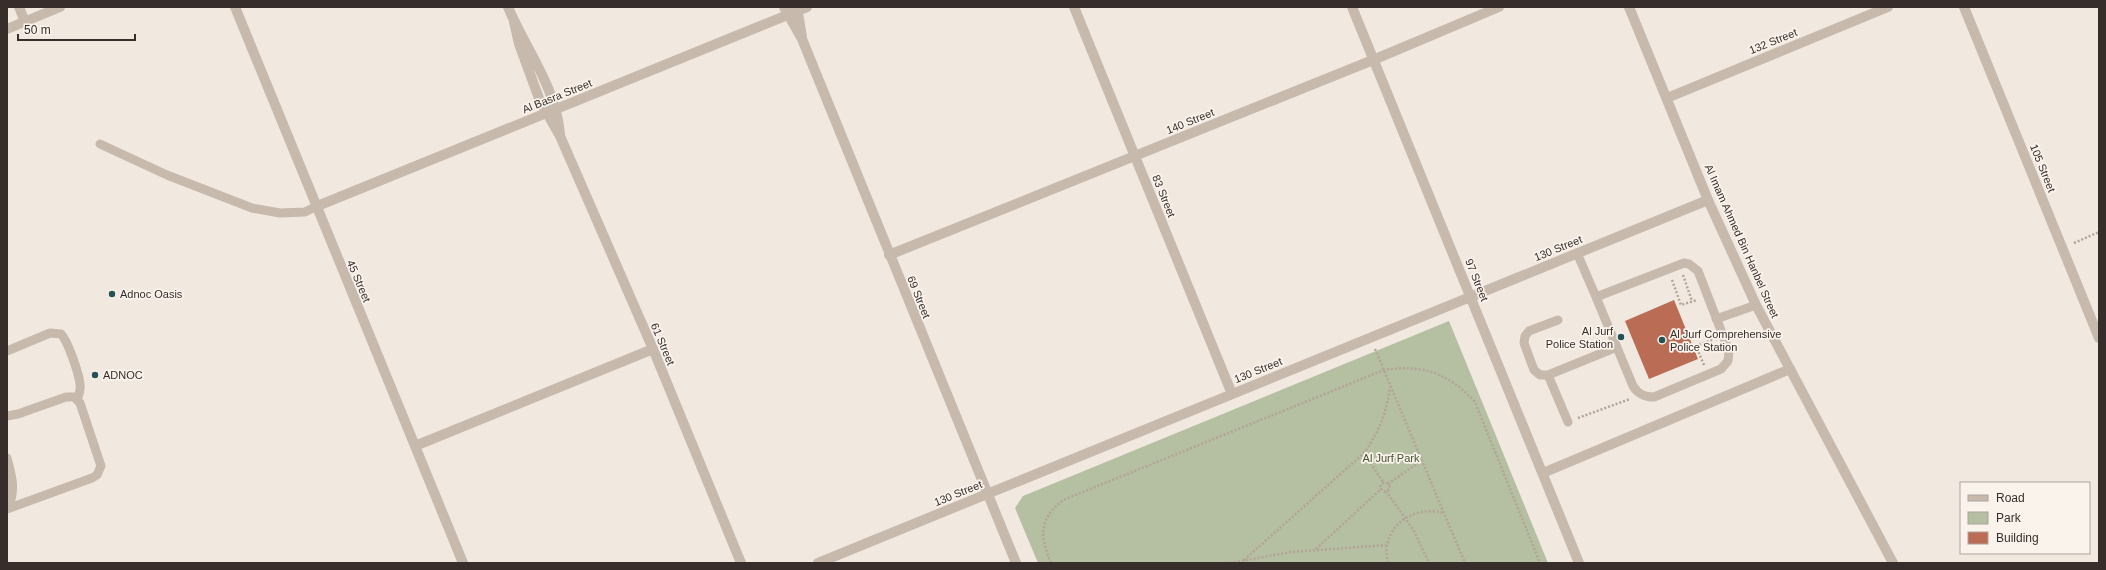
<svg xmlns="http://www.w3.org/2000/svg" width="2106" height="570" viewBox="0 0 2106 570" font-family="Helvetica,sans-serif">
  <style>
    .green { fill: #b5bfa1 }
    .building { fill: #ba6c55 }
    .lines { fill: none; stroke-linecap: round; stroke-linejoin: round }
    .path { stroke: #b4a397; stroke-width: 2.5; stroke-dasharray: 2 2; stroke-linecap: butt }
    .service { stroke: #c8b9ad; stroke-width: 9 }
    .minor { stroke: #c8b9ad; stroke-width: 10 }
    .tertiary { stroke: #c8b9ad; stroke-width: 10 }
    .poi-dot { fill: #245255; stroke: #f9f3ec; stroke-width: 1.5 }
    .labels { text-anchor: middle; stroke-width: 3.5; stroke-linejoin: round; paint-order: stroke }
    .street-label { font-size: 11px; fill: #372e2b; stroke: #f9f3ec }
    .poi-label { font-size: 11px; fill: #372e2b; stroke: #f9f3ec; text-anchor: start }
    .park-label { font-size: 11px; fill: #475331; stroke: #f9f3ec }
  </style>
  <rect width="100%" height="100%" fill="#f1e9e0"/>
  <path class="green" d="M1449,321L1548,563H1038L1015,508L1023,496Z"/>
  <path class="building" d="M1674,300L1698,359L1649,379L1625,321Z"/>
  <g class="lines">
    <path class="path" d="M2074,243L2099,232
      M1683,275L1692,301
      M1672,280L1681,305L1697,300
      M1375,349L1465,563
      M1704,365L1696,346L1712,340
      M1578,418L1630,399
      M1364,453L1383,482
      M1380.5 487a4.5 4.5 0 1 1 9 0a4.5 4.5 0 1 1-9 0Z
      M1388,484L1421,461
      M1386,491L1414,531L1429,563
      M1316,549L1381,489
      M1244,560L1364,453C1379,432 1387,412 1390,387
      M1051,563C1040,536 1038,521 1063,500L1384,370C1423,364 1448,373 1475,402L1540,563
      M1230,563L1291,552L1387,545
      M1388,563C1379,529 1412,504 1444,513"/>
    <path class="service" d="M100,144L167,175L252,208L280,213L305,212L315,207
      M1577,253L1596,297
      M1684,263L1689,264L1698,271L1729,351L1728,361L1721,369L1654,397C1644,397 1638,394 1633,386L1596,297Z
      M1716,319L1756,305
      M1558,320L1529,331L1525,336L1524,343L1534,370L1540,375H1548L1617,347
      M7,351L50,333L61,334C68,341 79,374 80,384C81,390 79,395 77,400
      M1548,375L1568,422
      M7,416L18,414L66,397H74L80,403L101,466L97,475L92,478L7,509
      M7,458C12,476 16,490 8,508"/>
    <path class="minor" d="M19,7L25,22
      M235,7L463,563
      M508,7C525,48 556,87 560,134
      M784,7L802,39L1016,563
      M797,7L802,37
      M1074,7L1232,394
      M1352,7L1579,563
      M1964,7L2099,338
      M514,22L519,44L540,101L560,136L653,349L741,563
      M7,29L60,7
      M1667,98L1888,7
      M315,207L807,7
      M889,255L1373,60L1499,7
      M415,446L653,349
      M1543,473L1790,369
      M818,563L1708,200"/>
    <path class="tertiary" d="M1629,7L1708,200L1756,305L1893,563"/>
  </g>
  <g class="poi-dot">
    <circle cx="112" cy="294" r="4"/>
    <circle cx="1621" cy="337" r="4"/>
    <circle cx="1662" cy="340" r="4"/>
    <circle cx="95" cy="375" r="4"/>
  </g>
  <g class="labels">
    <g class="street-label">
      <text transform="translate(1773 41) rotate(-22)" y="4">132 Street</text>
      <text transform="translate(557 96) rotate(-22)" y="4">Al Basra Street</text>
      <text transform="translate(1190 121) rotate(-22)" y="4">140 Street</text>
      <text transform="translate(2043 168) rotate(68)" y="4">105 Street</text>
      <text transform="translate(1164 196) rotate(68)" y="4">83 Street</text>
      <text transform="translate(1742 241) rotate(66)" y="4">Al Imam Ahmed Bin Hanbel Street</text>
      <text transform="translate(1558 248) rotate(-22)" y="4">130 Street</text>
      <text transform="translate(1477 280) rotate(68)" y="4">97 Street</text>
      <text transform="translate(359 281) rotate(67)" y="4">45 Street</text>
      <text transform="translate(919 297) rotate(68)" y="4">69 Street</text>
      <text transform="translate(663 344) rotate(67)" y="4">61 Street</text>
      <text transform="translate(1258 370) rotate(-22)" y="4">130 Street</text>
      <text transform="translate(958 493) rotate(-22)" y="4">130 Street</text>
    </g>
    <g class="poi-label">
      <text x="120" y="298">Adnoc Oasis</text>
      <text x="1613" y="335" text-anchor="end">Al Jurf<tspan x="1613" dy="13">Police Station</tspan></text>
      <text x="1670" y="338">Al Jurf Comprehensive<tspan x="1670" dy="13">Police Station</tspan></text>
      <text x="103" y="379">ADNOC</text>
    </g>
    <g class="park-label">
      <text x="1391" y="462">Al Jurf Park</text>
    </g>
  </g>
  <rect width="2106" height="570" fill="none" stroke="#372e2b" stroke-width="16"/>
  <rect x="1960" y="482" width="130" height="72" fill="#f9f3ec" stroke="#aba49f"/>
  <rect x="1968" y="495" width="20" height="6" fill="#c8b9ad" stroke="#aba49f"/>
  <text x="1996" y="502" font-size="12" fill="#372e2b">Road</text>
  <rect x="1968" y="512" width="20" height="12" fill="#b5bfa1" stroke="#aba49f"/>
  <text x="1996" y="522" font-size="12" fill="#372e2b">Park</text>
  <rect x="1968" y="532" width="20" height="12" fill="#ba6c55" stroke="#aba49f"/>
  <text x="1996" y="542" font-size="12" fill="#372e2b">Building</text>
  <path d="M18 34v6h117v-6" fill="none" stroke="#372e2b" stroke-width="2"/>
  <text x="24" y="34" font-size="12" fill="#372e2b" stroke="#f9f3ec" stroke-width="3" paint-order="stroke">50 m</text>
</svg>
